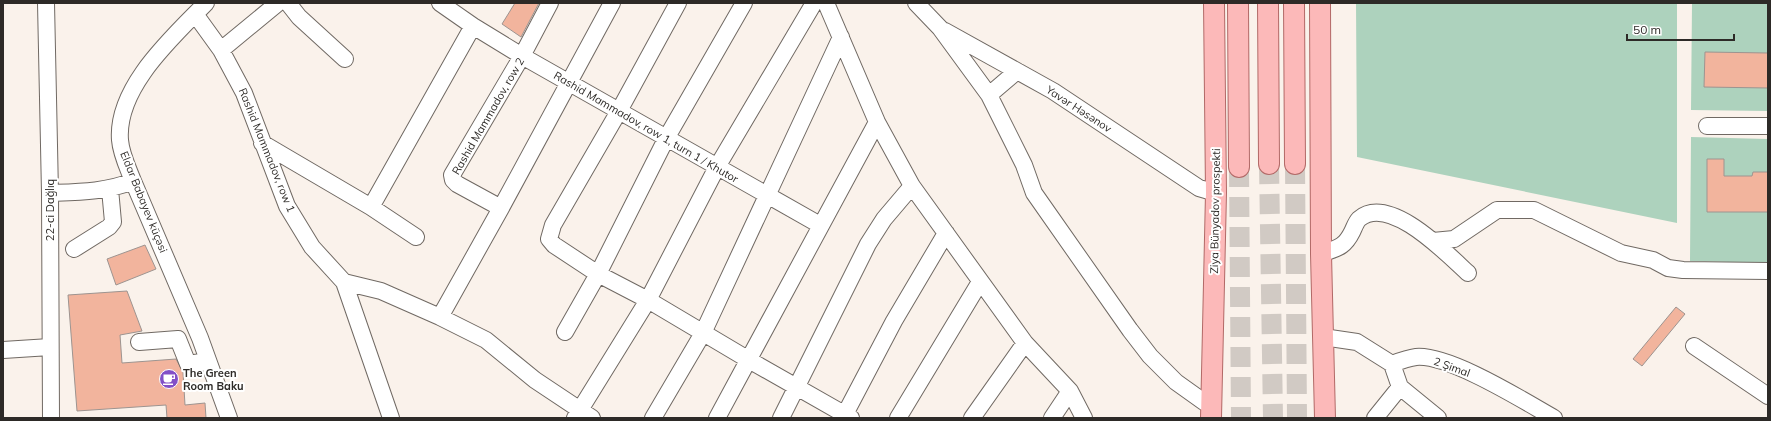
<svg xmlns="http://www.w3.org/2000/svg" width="1771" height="421" viewBox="0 0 1771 421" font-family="Mulish,sans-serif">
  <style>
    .green { fill: #add2bd }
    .building { fill: #f2b49d; stroke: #9d9490 }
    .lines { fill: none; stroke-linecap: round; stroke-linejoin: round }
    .major-tunnel { stroke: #d1cac4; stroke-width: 20; stroke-dasharray: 20 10; stroke-linecap: butt }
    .minor-casing { stroke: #706963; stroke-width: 18 }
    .major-casing { stroke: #b26967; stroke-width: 22 }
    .minor { stroke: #fff; stroke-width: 16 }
    .major { stroke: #fcb9b9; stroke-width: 20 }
    .labels { text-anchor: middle; stroke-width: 4; stroke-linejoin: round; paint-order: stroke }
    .street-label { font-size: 11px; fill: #2d2a27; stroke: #fff }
    .poi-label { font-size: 11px; font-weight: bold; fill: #2d2a27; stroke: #fff; text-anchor: start }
  </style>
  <rect width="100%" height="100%" fill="#faf2eb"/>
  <path class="green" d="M1356,3H1677V223L1357,157Z
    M1692,4H1768V111L1691,110Z
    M1691,137L1768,139V263L1690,261Z"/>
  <path class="building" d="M515,3H539L521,37L502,24Z
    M1705,52L1768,53V88L1704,87Z
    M1707,159H1724V176H1752L1753,172H1768V212H1707Z
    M145,245L156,269L116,285L107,259Z
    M127,291L142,331L120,335L122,363L176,359L183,372L185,405L205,403L206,418H167L166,405L77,411L68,295Z
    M1676,307L1685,314L1642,366L1633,359Z"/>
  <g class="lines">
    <path class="major-tunnel" d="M1269,164L1273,418
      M1295,164L1297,418
      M1239,167L1241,418"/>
    <defs>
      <path id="minor" d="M46,3L50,193L51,418
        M206,3C173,37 116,87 120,140C121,154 128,168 133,181L200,338L229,418
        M288,3L299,17L345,59
        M440,3L473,26L522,56L820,225
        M678,3L619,111L553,225L549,239L554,245L598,274L648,300L749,360L851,418
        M826,3L877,122L912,186L1025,343L1070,391L1084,418
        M916,3L940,28L989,95L1024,165L1034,193L1130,330L1150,356L1176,382L1204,402L1211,404
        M195,14L221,50L244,93L287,206L312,247L344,282L391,418
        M945,31L1053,91L1199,188L1216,193
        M221,50L278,3
        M989,95L1017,71
        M1707,126H1768
        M262,143L371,207L473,26
        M50,193C79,192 106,192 133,181
        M371,207L416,237
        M501,208L457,184L453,180L452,175L522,56L550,3
        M1433,241L1454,239L1497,210H1534L1621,253L1653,260L1668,268L1683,270L1768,271
        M74,249L109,227L113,222L110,189
        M1321,254C1337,248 1344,248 1352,232C1354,228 1356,222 1359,219C1389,193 1447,254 1468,273
        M344,282L381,291L440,317L486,340L535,380L592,418
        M440,317L501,208L612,3
        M565,332L598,274L667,137L744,3
        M1323,337L1357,342L1392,364C1400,361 1408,358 1416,357C1449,354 1524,401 1554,418
        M139,342L178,339L188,364L208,361
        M1694,346L1768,396
        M3,350L50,347
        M1392,364L1400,387L1438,418
        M575,418L648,300L717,167L814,3
        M653,418L703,333L841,37
        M717,418L877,122
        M781,418L868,244L884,219L912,186
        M843,418L894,321L946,233
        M898,418L980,282
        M972,418L1025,343
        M1052,418L1070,391
        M1375,418L1400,387"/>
      <path id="major" d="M1238,3L1239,167
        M1268,3L1269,164
        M1294,3L1295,164
        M1320,3L1321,254L1325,418
        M1211,418L1216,193L1214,3"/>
    </defs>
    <use href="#minor" class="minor-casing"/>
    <use href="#major" class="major-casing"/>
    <use href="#minor" class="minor"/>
    <use href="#major" class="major"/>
  </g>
  <defs>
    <symbol id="cafe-disc" viewBox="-11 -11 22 22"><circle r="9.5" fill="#824fc7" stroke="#fff"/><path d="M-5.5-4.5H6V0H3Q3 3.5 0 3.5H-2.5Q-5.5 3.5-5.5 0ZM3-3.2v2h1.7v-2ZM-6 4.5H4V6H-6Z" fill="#fff"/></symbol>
  </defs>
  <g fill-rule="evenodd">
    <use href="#cafe-disc" x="158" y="368" width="22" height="22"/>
  </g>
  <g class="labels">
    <g class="street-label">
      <text transform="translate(1079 109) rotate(33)" y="4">Yavər Həsənov</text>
      <text transform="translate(488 116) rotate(-60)" y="4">Rashid Mammadov, row 2</text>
      <text transform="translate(646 127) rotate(30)" y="4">Rashid Mammadov, row 1, turn 1 / Khutor</text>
      <text transform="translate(267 150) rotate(68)" y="4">Rashid Mammadov, row 1</text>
      <text transform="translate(144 202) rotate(68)" y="4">Eldar Babayev küçəsi</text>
      <text transform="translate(50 210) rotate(-90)" y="4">22-ci Dağlıq</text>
      <text transform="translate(1215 211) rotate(-89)" y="4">Ziya Bünyadov prospekti</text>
      <text transform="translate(1452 367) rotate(20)" y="4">2 Şimal</text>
    </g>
    <g class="poi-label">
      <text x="183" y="377">The Green<tspan x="183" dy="13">Room Baku</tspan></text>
    </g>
  </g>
  <rect width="1771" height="421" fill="none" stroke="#2d2a27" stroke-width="8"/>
  <path d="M1627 34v6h107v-6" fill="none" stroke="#2d2a27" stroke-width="2"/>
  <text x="1633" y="34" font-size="12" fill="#2d2a27" stroke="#ffffff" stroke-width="3" paint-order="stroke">50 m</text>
</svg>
